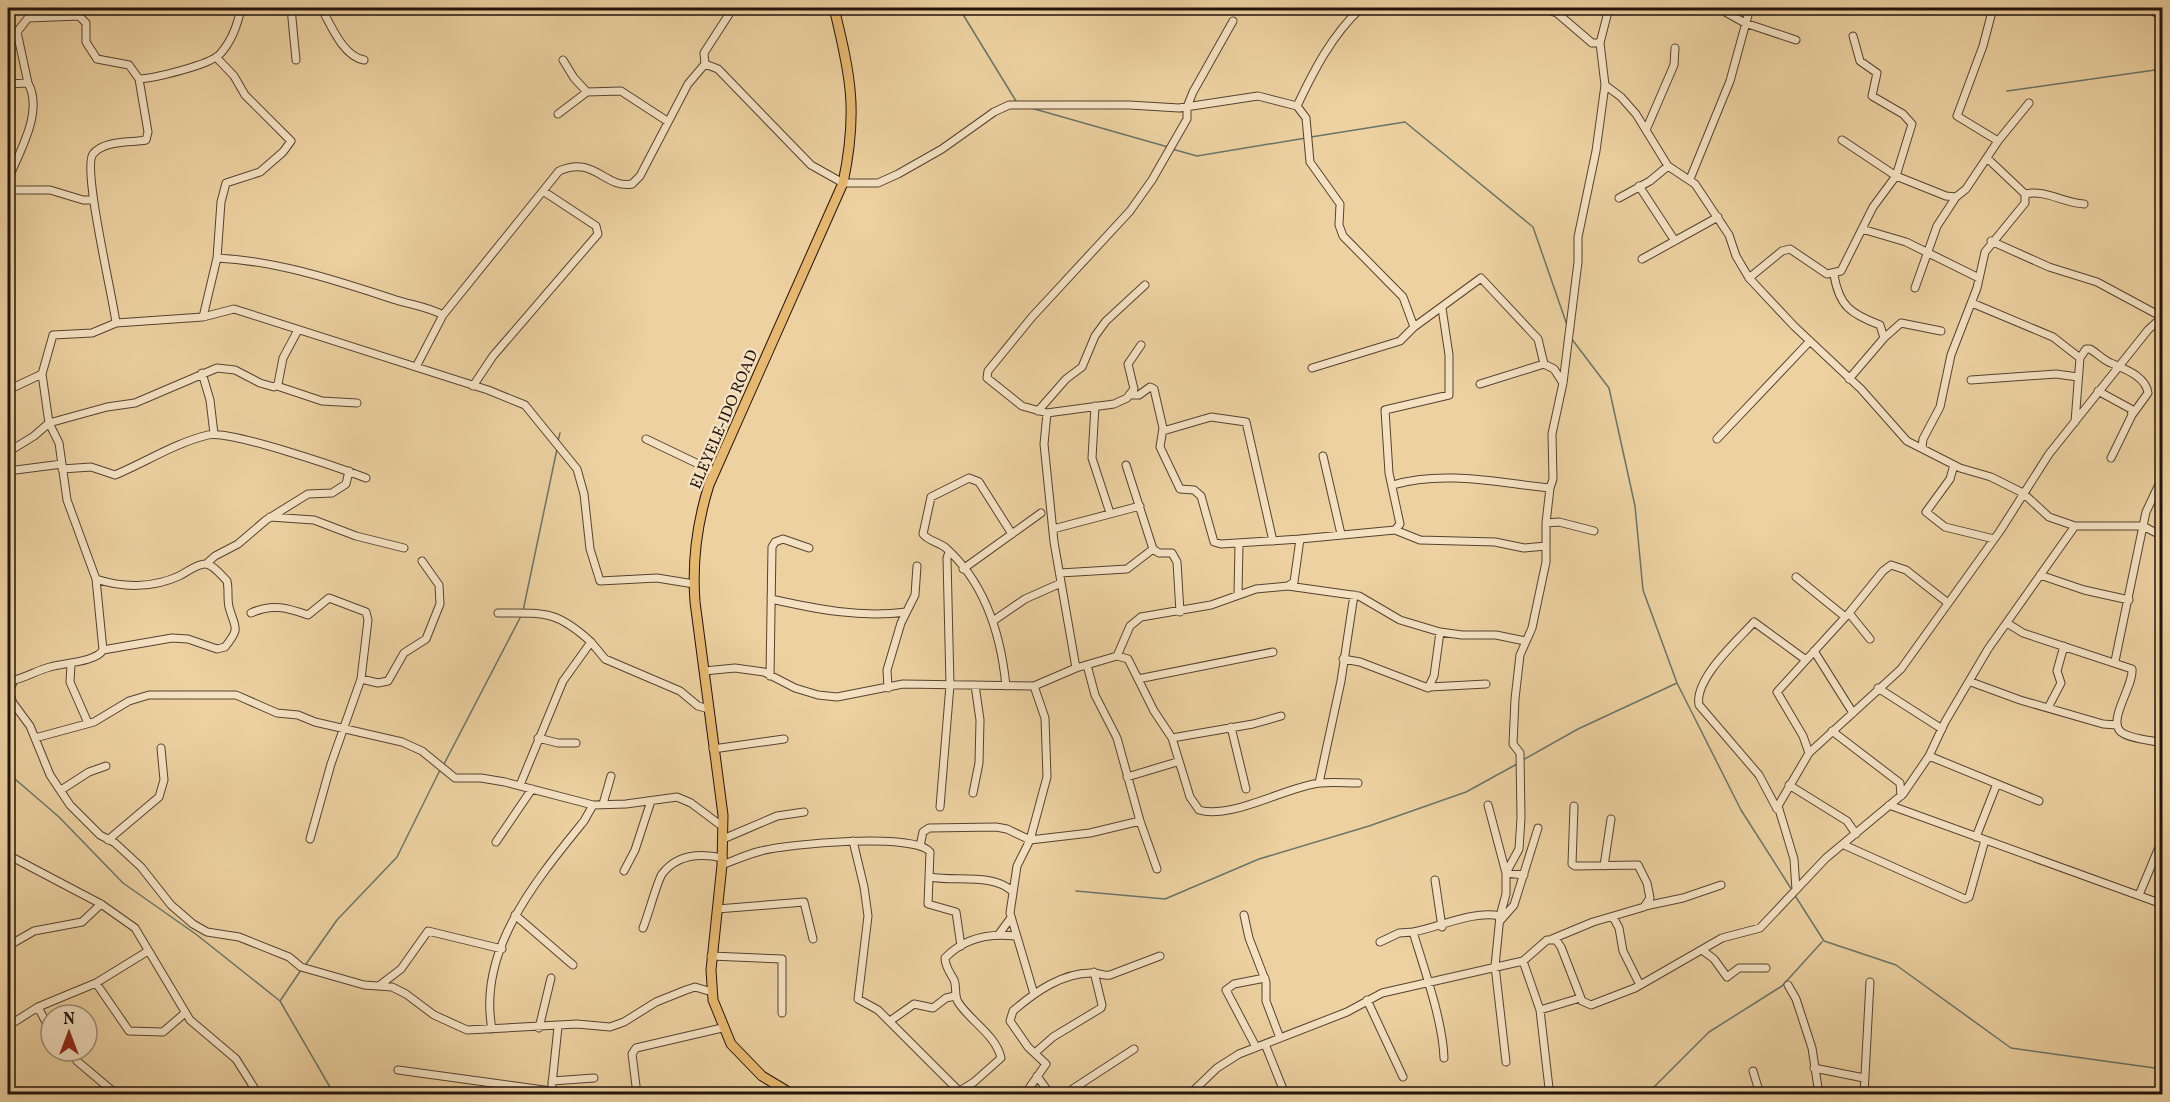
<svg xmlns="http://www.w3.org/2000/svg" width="2170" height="1102" viewBox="0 0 2170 1102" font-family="Vollkorn,serif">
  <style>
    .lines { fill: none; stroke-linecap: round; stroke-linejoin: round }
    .stream { stroke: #697569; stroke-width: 1.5 }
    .minor-casing { stroke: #554230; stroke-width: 9 }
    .major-casing { stroke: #22130b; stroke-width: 11 }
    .minor { stroke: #f3e1c2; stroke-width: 7 }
    .major { stroke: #e6b870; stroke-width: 9 }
    .labels { text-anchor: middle; stroke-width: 5; stroke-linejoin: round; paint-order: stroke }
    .street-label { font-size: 16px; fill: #22130b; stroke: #f3e1c2 }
  </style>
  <rect width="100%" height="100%" fill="#edd1a1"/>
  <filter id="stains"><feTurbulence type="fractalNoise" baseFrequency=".00333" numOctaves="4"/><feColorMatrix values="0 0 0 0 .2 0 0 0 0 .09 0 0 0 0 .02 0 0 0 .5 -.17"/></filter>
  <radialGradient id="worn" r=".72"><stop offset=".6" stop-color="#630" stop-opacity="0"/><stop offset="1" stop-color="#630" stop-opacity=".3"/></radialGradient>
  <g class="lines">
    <path class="stream" d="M959,8L1016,101
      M2007,91L2162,69
      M1031,108L1168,147
      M1311,137L1405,122L1533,227L1567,325
      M1172,149L1197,156L1306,138
      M1571,338L1609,388L1635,506L1643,590L1677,683L1741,810L1792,890
      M558,441L560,433
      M523,611L557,449
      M1523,760L1578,729L1677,683
      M443,766L521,616
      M8,773L59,817L123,883L197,935L280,1001L334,1094
      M1076,891L1165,899L1259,859L1369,826L1466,792L1517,764
      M1794,894L1824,941L1896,965L2011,1048L2162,1069
      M306,964L337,920L397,857L440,770
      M280,1001L301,970
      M1641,1094L1654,1087L1709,1032L1782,986L1822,942"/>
    <defs>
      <path id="minor" d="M291,8L296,60
        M325,8V15C333,30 345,57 364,60
        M1541,8L1557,13L1592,43H1600
        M1718,8L1745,23L1796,40
        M1993,8L1983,46L1957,116L1998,141
        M2149,8L2162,17
        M216,57L234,76L245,95L291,141L283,152L260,172L226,183L221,202L217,258
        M563,60L574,78L587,92
        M705,64L718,69L811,165L843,183H878L898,174L942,149L994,112L1009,105H1129L1179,108L1258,96L1297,106L1306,118L1310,162L1340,204L1339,225L1343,236L1403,297L1414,327
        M705,64L704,53L733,8
        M8,84L28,83L17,32L28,18L79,16L86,23V42L97,59L129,65L139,79C155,78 210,65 220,54C231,42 238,23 241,8
        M1297,106C1314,70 1332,35 1361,8
        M558,114L587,92L621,91L667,121
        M1646,130L1674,65L1675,48
        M1842,140L1896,176L1912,124L1903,114L1872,96L1877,73L1860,61L1853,36
        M1690,179L1730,81L1750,8
        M8,180C19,152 44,112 28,83
        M1639,186L1675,241
        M8,190H50L83,200H92
        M2025,194C2045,189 2063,203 2084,204
        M1619,198L1650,181L1668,166
        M1862,229L1906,242L1979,278
        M1991,241L2049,267L2097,282L2162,317
        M1642,259L1718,217
        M1834,275C1839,306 1851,314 1880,325L1884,338
        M1749,278L1782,251L1790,249L1827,274L1841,271L1873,207L1896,176L1946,196L1956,197L1966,189L1998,141L2029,103
        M1915,288L1937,226L1956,197
        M1972,303L2053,337L2080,358L2075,422
        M203,317L217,258C279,261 337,281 396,300C412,305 428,307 443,315
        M116,323C113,297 82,168 93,154C104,140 131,143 146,140L148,132L139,79
        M1141,345L1128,364L1134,389L1127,398L1114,404L1047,413L1022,406L987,378L988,371L1032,317L1130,211L1152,180L1187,119V107L1193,92L1233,21
        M2080,358L2086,349H2090C2097,353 2104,361 2111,363C2124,369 2146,376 2148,393L2132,415
        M416,367L443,315L559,171C594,155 605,189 632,184L640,176L688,84L705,64
        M1312,368L1400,341L1414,327L1481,278L1538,339L1544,364
        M202,373L210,400L214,434
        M1849,379L1884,338L1901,323L1941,331
        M1971,380L2056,374L2078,377
        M1480,384L1544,364L1554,369L1563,383
        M277,386L322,401L357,403
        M473,386L493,356L598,234L596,226L543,191
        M8,390L42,374
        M2098,391L2131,409L2132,415L2111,458
        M1129,395H1139L1150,387L1154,389L1163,428L1160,447L1180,489L1194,490L1201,496L1214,542L1221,544L1300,539
        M1095,406L1092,458L1110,513
        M1038,411L1066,379L1082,367L1095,336L1106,321L1145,285
        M1047,413L1044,444L1054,542L1076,668
        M1163,431L1211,417L1246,422L1273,541
        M646,439L715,472
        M1717,439L1810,341
        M1922,448L1923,439L1940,407L1951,355L1977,288L1985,252L2025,203V194L1987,158
        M8,452L34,436L49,423L42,374L53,335L92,333L116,323L203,317L234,309L488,390L525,405L577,469L584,494L590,549L600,581L657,578L694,584
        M1323,456L1341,534
        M1126,465L1153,549L1159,553H1172L1177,562L1180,612
        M1954,465L1950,479L1926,512L1945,527L1994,539
        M62,469L91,467L115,475C146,462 175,443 208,435C230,430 340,468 366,478
        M8,471L62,464
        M1393,485C1443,470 1499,483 1550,488L1546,523V562L1532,628L1520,655L1515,699L1513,744L1520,753L1521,818L1519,849L1506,873L1524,875
        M1550,488L1553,479L1552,434L1563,383L1578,262V237L1596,151L1605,85
        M270,517L314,520L356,536L404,548
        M1546,523L1559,522L1594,531
        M2075,526H2143L2146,512L2162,478
        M1053,529L1140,506
        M1395,530L1400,524L1389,473L1385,410L1449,395V355L1442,308
        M206,564L215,556L238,544L266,520L308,494L332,493L346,484L349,471
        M963,569L1041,513
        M1060,573L1127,569L1153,549
        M2040,575L2084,590L2129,600
        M1796,577L1844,616
        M96,579L103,650L172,638L188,639L217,649L225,647C241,627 235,629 229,607C227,598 229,590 227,581C222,576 213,564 205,564C197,564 187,572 179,576C153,588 123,588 96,579L67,500L59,443L49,423L107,407L135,403L217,368L235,370L260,383L274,387L278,384L283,358L298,330
        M1288,586L1294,582L1300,539L1395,530L1420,540L1495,542L1524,548L1546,546
        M1238,594L1239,544
        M771,599C816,609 860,618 906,612
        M251,613C272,603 288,608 308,615L329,598L366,612L368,620L361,679L378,683L388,681L404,653L426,639L440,604L439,585L422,561
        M498,613C544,613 556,610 591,642
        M1849,613L1883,571L1891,565L1906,570L1948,603
        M993,621L1025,599L1061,583
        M2007,623L2023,633L2132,669C2134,686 2107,720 2121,732C2130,739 2151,740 2162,743
        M103,650C96,662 63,663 50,667C38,670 27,677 14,680L9,692L13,703L30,726L50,775L70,805L100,835L115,843L141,867L171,905L193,924L207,932L239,937L289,957L301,967L364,985L392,987L406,994L434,1015L467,1030L577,1024L610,1027L624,1022L656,1002L686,990L695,987L712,992
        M1814,651L1853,713
        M1117,656L1128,659L1154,711L1172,738L1190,797L1199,810C1231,820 1288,786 1320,783C1332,782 1346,783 1358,783
        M1343,659L1360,662L1428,688L1434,676L1440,632
        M2115,661L2143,526L2162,536
        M71,664L70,682L88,723
        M1087,665L1095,695L1117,738L1140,821L1157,869
        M704,671L735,668L764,672L795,688L818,695L837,697L903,684L1034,686L1076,668L1117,656L1130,626L1141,617L1211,605L1256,589L1288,586L1359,596L1400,620L1440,632L1462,635H1496L1525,641
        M770,676L772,547L775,542L783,539L809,548
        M1138,679L1273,652
        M1971,682L2020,700L2103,724L2117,725
        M1006,686C1001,636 985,583 946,548C939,542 928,541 923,534L931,497L969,478L979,482L1012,534
        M1034,686L1045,718L1047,777L1030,840L1017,866L1010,913L1034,994
        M1430,687L1486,684
        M888,688L887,670L901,623L915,595L917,566
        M1878,688L1942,729
        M2049,706L2061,683L2057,671L2064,646
        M1231,727L1246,789
        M1832,731L1900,783L1901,796
        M35,738L94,722L129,701L149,695H236L277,713L298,715L315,722L402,742L422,751L455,778H481L505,782L593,805L626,804L677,797L691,803L723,827
        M538,738L558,743H576
        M1172,738L1253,724L1281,716
        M713,749L784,739
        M1809,753L1803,736L1777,692L1849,613L1870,639
        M1929,756L2039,801
        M1127,777L1177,762
        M1319,783L1341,681L1354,595
        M520,785L563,681L591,642L605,659L680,691L698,706L709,709
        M1789,785L1847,821L1856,834
        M61,790L89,772L106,766
        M973,793L979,763L980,720L975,685
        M603,804L611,776
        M1488,805L1506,873V894L1500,916L1495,966L1506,1062
        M1889,805L2162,904
        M940,807L950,685L947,558L949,552
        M1777,809L1759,775L1699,705C1694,679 1737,641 1754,622L1806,660
        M1976,837L1996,786
        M310,839L331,764L361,679
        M723,839L777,816L804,812
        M108,840L159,797L164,780L161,748
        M853,841L864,887L868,916L858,999L878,1010L959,1091
        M496,842L532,789
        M1844,845L1965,899L1969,897L1985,840
        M920,846L923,832L929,828L996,827L1007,829L1030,840L1090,833L1140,821
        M8,855L101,904L135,928L190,1020L236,1059L258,1094
        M722,865C735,860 748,854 761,851C787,844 915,832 930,852L928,904L956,912L961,946
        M1604,866L1611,819
        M624,871L635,850L651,801
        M930,877C956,882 992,873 1012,891
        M1435,880L1442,927
        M1796,890L1794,859L1778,806L1809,753L1901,669L2000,531L2049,454L2148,330L2162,317
        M2139,895L2162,840
        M1645,906L1683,898L1721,885
        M717,909L804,902L813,939
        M515,915L573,965
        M1244,915L1249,938L1266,982V1001L1280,1038
        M1613,917L1619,928L1623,951L1640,985
        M1500,921L1514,905L1538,828
        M643,928C648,916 657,882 662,874C677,854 701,853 723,858
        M1413,932C1440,927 1474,910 1500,916
        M999,934L1010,919
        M1552,939L1593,922L1644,907L1650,898L1647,883L1638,865L1575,866L1572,864L1574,806
        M1380,942L1399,933L1413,932C1424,968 1443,1022 1444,1058
        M8,946L34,931L82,922L101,904
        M1702,950L1714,959L1727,977L1739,968H1766
        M711,956L782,959V1013
        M1523,961L1540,1010L1549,1088
        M96,983L129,1031L163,1032L185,1013
        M380,985L401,969L428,931L502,949
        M1788,985L1796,999L1812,1048L1819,1094
        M1367,1000L1403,1077
        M38,1007L51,1032
        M1540,1010L1580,998
        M890,1021L914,1004L933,1008L946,998L955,996
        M8,1026L38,1007L96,983L148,951
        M539,1028L551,978
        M492,1029C477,950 537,879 584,821L593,805
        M1265,1044L1285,1094
        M1256,1047L1226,990L1234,984L1265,978
        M70,1051L77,1061L116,1094
        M1036,1052L1053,1037L1101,1008L1102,1005L1094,972
        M1814,1068L1864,1078
        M398,1070L551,1091
        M1753,1071L1760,1094
        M1037,1076L1050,1094
        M552,1081L594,1078
        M551,1094L558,1027
        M637,1094L632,1054L636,1048L722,1028
        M955,1094L974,1082L1001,1058C996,1035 970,1021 958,1002C954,995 957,987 954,980C950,972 945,967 945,958C964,938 988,933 1015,936
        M1025,1094L1046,1064L1028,1047L1010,1021L1013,1011C1035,992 1063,972 1093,973C1099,973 1103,976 1110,975L1160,956
        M1065,1094L1134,1049
        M1190,1094L1217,1068L1239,1054L1347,1012L1382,993L1523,961L1547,940H1556L1561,947L1582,1001L1591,1005L1635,988L1722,938L1760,928L1826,858L1903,794L1929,756L1945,722L1988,649L2075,526L2049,517L2023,493L1991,477L1960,468L1907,441L1861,389L1794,326L1749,278L1736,256L1729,235L1695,184L1668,166L1636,114L1621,97L1605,85L1600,43L1609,8
        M1864,1094L1870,982
        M1864,1094L1887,1092L1915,1094
        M2071,1094L2072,1092
        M2134,1094V1093"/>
      <path id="major" d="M792,1094L762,1076L731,1044L713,1000L711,970L722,865L723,815L695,602C692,562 697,523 709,485L843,183C858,112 851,77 834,8"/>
    </defs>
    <use href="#minor" class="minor-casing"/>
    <use href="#major" class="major-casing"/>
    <use href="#minor" class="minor"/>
    <use href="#major" class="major"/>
  </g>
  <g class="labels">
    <g class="street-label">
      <text transform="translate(723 419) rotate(-67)" y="6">ELEYELE-IDO ROAD</text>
    </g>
  </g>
  <rect width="2170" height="1102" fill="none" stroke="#edd1a1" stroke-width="30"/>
  <rect x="9" y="9" width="2152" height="1084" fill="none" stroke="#22130b" stroke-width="3"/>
  <rect x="15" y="15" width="2140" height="1072" fill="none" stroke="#22130b" stroke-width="1.5"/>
  <g transform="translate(69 1033)"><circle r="28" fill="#f3e1c2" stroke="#9f8f79" stroke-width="1.5"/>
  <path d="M0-4.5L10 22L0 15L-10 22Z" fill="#8f2418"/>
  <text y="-9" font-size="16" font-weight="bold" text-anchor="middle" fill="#22130b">N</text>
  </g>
  <rect width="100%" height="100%" filter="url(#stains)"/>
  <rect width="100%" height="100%" fill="url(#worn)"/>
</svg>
